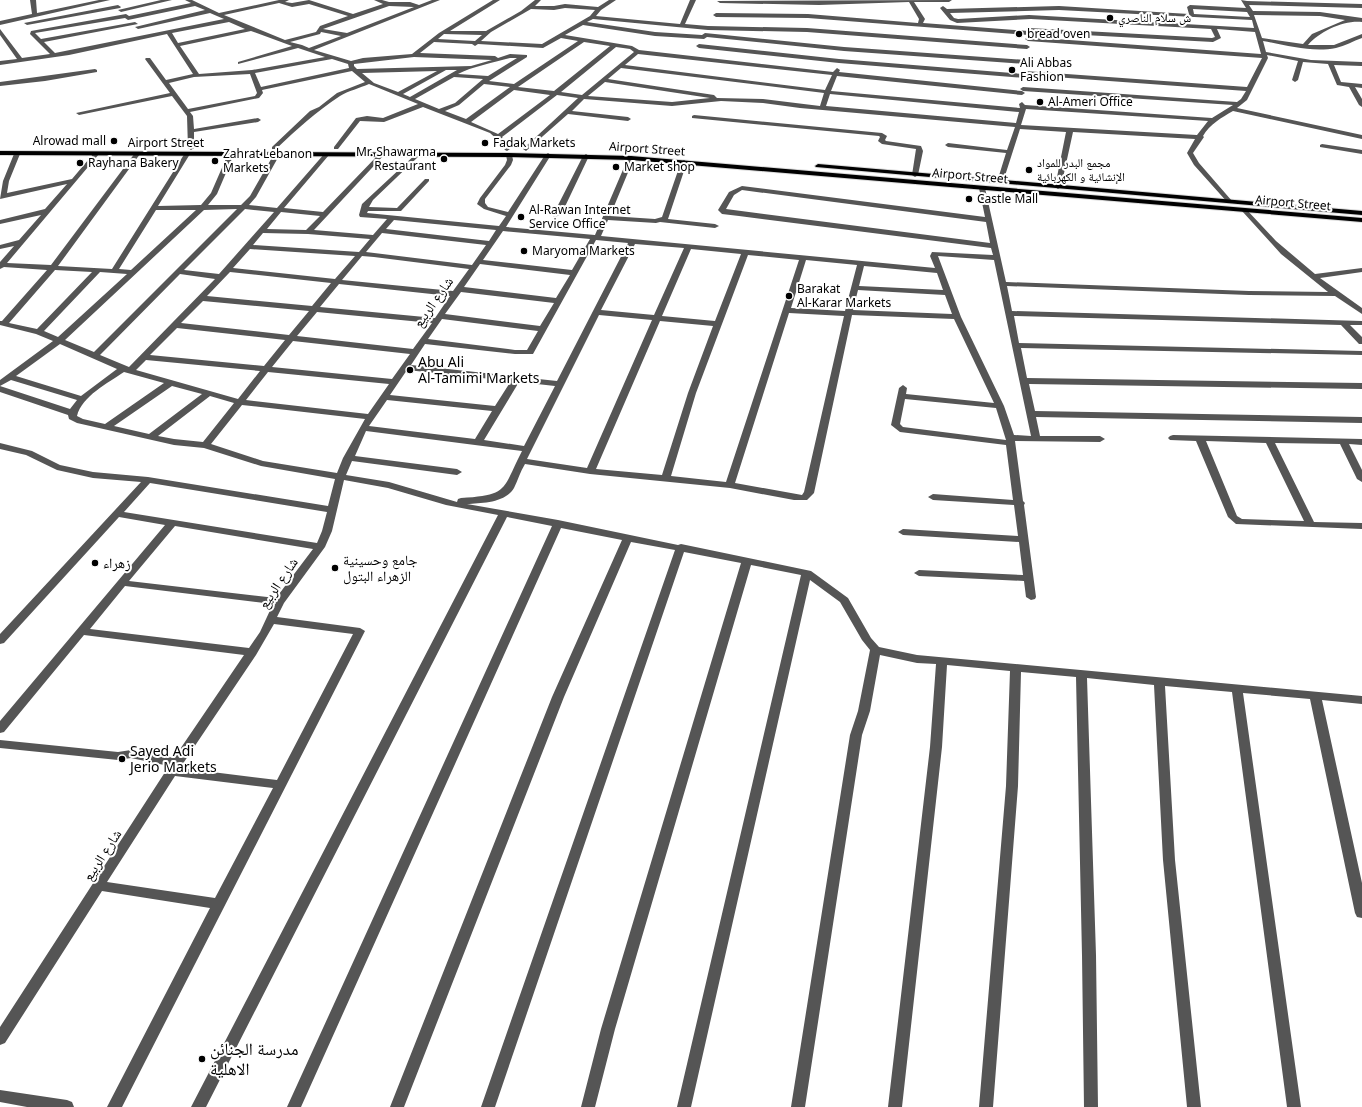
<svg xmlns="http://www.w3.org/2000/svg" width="1362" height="1107" viewBox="0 0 1362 1107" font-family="'Noto Sans','Noto Naskh Arabic',sans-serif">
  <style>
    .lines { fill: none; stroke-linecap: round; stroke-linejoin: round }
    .major-casing { stroke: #dbdbdb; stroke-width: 2 }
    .minor { fill: #555; fill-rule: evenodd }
    .major { fill: #000; fill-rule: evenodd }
    .poi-dot { fill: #000; stroke: #fff; stroke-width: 1.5 }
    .labels { text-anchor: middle; stroke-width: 4; stroke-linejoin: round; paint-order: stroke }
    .far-poi-label { font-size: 12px; fill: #000; stroke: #fff; text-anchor: start }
    .far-street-label { font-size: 12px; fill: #000; stroke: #fff }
    .street-label { font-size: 14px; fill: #000; stroke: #fff }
    .poi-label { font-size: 14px; fill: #000; stroke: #fff; text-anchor: start }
    .near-poi-label { font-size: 17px; fill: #000; stroke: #fff; text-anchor: start }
  </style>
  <rect width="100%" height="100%" fill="#fff"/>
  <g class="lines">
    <defs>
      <path id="major" d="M0,151L509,153L631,156L1362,218V222L631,160L509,157L0,155Z
        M818,164L1362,211V215L816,167L815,166Z"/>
    </defs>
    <use href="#major" class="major-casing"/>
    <path class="minor" d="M30,0H36L37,13L99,0H110L0,25V21L32,14Z
      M161,0H172L121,12L118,10Z
      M185,0H192L219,13L279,0H289L285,2L292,3L309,0L353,14L383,4L374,0H382L389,2H410L419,5L432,0H440L314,50L351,61L363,58L412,54L439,33L493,0H500L450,31H486L521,11L535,0H541L535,6H554L565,4L598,7L609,0H616L601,10L596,16L680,24L690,0H696L685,24L708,26L807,28L1027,45L1030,47L1027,49L807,32L708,30L593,19L587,22L655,32L702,35L705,33L844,47L1026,60L1029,62L1026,64L844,51L707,37L704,39L655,36L583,25L565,35L632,46L639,50L833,72L837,68L840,70L839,72L1022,91L1025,93L1022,95L837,76L831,91L1020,108L1019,104L1022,102L1025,105L1212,118L1233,105L1023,91L1020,89L1023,87L1237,102L1241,99L1246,91L1027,75V77L1025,78L839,63L699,48L696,46L699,44L839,59L1023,74V72L1025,71L1247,87L1262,58L1028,41L1025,39L1028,37L1261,54L1255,32L1217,29L1221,38L1213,42L1029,32L1031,33L1028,35L808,18L716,17L713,15L716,13L808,14L918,23L919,19L909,2L819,5L720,3L717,1L952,0L949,2H914L925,19L923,23L1028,31L1026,30L1029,28L1212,38L1215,37L1211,29L1031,19L957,23L950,20L940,8L943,6L947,9L1059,6L1189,14L1187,7L1190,5L1246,8L1241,0L1247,1L1362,4V8L1249,5L1253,11L1320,12L1362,18V22C1344,20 1320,31 1308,45H1334L1362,34V38C1353,41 1345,46 1336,48C1312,53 1286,45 1263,41L1266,52L1311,60L1362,62V66L1334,65L1341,82L1362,84V88L1355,87L1362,99V107L1359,105L1349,87L1337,85L1328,64L1303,62L1298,80L1295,82L1292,80L1298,61L1267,55L1268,58L1247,100L1237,108L1362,135V139L1233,111C1221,118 1210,124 1203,136L1204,137L1193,153L1199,163L1232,201V203H1228L1194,165L1187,153L1195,139L1073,132L1061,187L1058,189L1055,187L1066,132L1020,129L1003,182L1000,184L997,182L1006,153L948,147L945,145L948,143L1007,150L1015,127L800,108L763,103L721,101L672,106L584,99L572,111L628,117L631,119L628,121L568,114L526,151L523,149L524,148L578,98L557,95L502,137L510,149L507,151L505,150L499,141L490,133L423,107L384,122L360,121L338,149H334V147L356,118L367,116L383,118L418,104L369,84C360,88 348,91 340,96C316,112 297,129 276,149H272V147L310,111L319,107L337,93L365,82L352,71L262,90L263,93L259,98L190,112L193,116L194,129L258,118L261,120L258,122L194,132V148L191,150L188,148L187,116L172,96L79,115L76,113L170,93L145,59L146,58H150L166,80L193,74L167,34L69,55L0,65V61L17,59L0,35V29L22,58L50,54L30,34L31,31L126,14L129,16L191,3ZM279,3L292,7L309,4L348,16L320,26L316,32L285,40L224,15ZM195,6L205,10L135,27L138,29L210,13L224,19L55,53L44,42L138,24L135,22L41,39L35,33L125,18L128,20ZM389,6L414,7L347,33L323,29ZM565,8L595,10L590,16L542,44L481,41L491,32L531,9L554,10ZM1193,9L1247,12L1250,17L1194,14ZM1059,10L1252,20L1254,28L1029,15L958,19L954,18L950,13ZM1254,15L1320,16L1345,20L1312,34L1303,44L1262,38ZM229,22L245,29L178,43L172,33ZM251,31L292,46L238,62V64L298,48L325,57L252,70L199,74L180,46ZM321,32L341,36L309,48L302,45L290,42L320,34ZM444,34L482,35L475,41L438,39ZM561,38L578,41L514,84L489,81L527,57V55L510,54L498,58L495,56L420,53L434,42L472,44L475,46L478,44L543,48ZM584,42L610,46L554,91L518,87ZM616,47L630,49L634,52L582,95L561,92ZM638,54L832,75L825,90L625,65ZM414,57L492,60L471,66L357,69L354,66V64ZM510,58H517L488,76L458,74C471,67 495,62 510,58ZM332,59L348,64L349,68L261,87L255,73ZM621,68L824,93L820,106L763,99L717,98L714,95L608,79ZM446,70H457L410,97L403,94ZM437,71L398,92L374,83L362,73ZM250,74L257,93L255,96L188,109L169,83L194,77ZM454,77L483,79L455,103L439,109L415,99ZM605,82L710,98L672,102L588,96ZM484,84L510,87L466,119L445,111L459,105ZM514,90L550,95L498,134L471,122ZM830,94L1019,112L1016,123L826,106ZM1026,109L1208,121L1197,135L1021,125Z
      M118,5L121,7L120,8L27,25L24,23Z
      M95,69L97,70V72L45,81L0,86V82Z
      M694,115L882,133L887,136L885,140L886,141L921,146L923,151L918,175L915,177L912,175L916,149L882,144L878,141L880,137L879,136L692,118V116Z
      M1322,144L1362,150V154L1320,147V145Z
      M17,152L20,154L9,181L7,193L72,179L94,153L99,154L7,263L51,265L135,153L140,154L58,266L112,269L185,153L190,154L158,206L201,205L211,193L228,154L231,152L234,154L217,194L208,205H241L250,196L274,154L277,152L280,154L256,197L249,205L277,208L325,153H329V155L284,208L323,212L380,153H384V155L314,230L373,235L387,219L360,217L359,215L362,204L417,153L419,154V156L373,200L369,207L397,208L425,179H429V181L401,211H368L367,213L499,226L506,216L484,209L477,204L480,198L505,165L507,160L506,155L509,153L512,155L513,160L511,165L485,199V203L488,207L508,212L545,155L548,153L551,155L506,227L595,235L628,158L631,156L634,158L610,216L655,219L662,217L681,162L684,160L687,162L668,219L715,224L719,226L715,228L660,222L656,223L608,220L601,236L935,268L930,256L932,252L993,255L991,248L739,216L722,214L718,210L729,192L742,186L985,217L979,188L982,186L985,188L1006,282L1249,291L1328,292L1281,254L1242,211L1240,210L1244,208L1246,209L1276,241L1315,274L1362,268V272L1320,278L1362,308V314L1335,296L1249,295L1007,286L1012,311L1362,321V325H1350L1362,337V344H1359L1341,325L1014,316L1019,343L1362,351V355L1021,348L1027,378L1362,383V389L1029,384L1035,411L1362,417V423L1036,417L1040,436H1100L1105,439L1100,442L1015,441L1023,501L1025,503L1024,505L1036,597L1035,599L1031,600L1026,597L1024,581L919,576L914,573L919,570L1023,575L1019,542L903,535L898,532L903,529L1018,536L1014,505L933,500L928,497L933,494L1013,500L1006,445L900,432L891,425L899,388L903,385L907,388L906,394L994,403L954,319L852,315L814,493L807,500H794L730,488L590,474L525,464C520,472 518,480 514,488C505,503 482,503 467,504L558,520L678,545L681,544L811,571L848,598L871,638L879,647L917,655L1362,696V704L1322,700L1362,883V918L1357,917L1355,913L1310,699L1243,693L1301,1107H1287L1232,692L1165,686L1175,860L1201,1107H1187L1163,860L1154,685L1087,678L1096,955L1098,1107H1084L1082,955L1076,677L1021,672L1018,786L993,1107H979L1006,786L1010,671L947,665L942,747L902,1107H888L930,747L936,664L917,663L880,655L870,711L862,735L805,1107H791L850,735L858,711L870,650L862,640L840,602L810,580L691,1107H677L801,575L751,565L615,1029L595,1107H581L601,1029L741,563L684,552L495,1107H481L675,550L631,542L564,697L404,1107H390L552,697L622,540L561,528L301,1107H287L552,526L507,517L206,1107H191L498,515L446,505L388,488L344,480L332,531L325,547L284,603L277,617L360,628L365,631L122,1107H107L210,908L102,891L5,1043L0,1045V1027L169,766L131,758L118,760L0,748V740L118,752L131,750L174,758L244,655L84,635L4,732L0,733V721L165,525L119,517L4,643L0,644V634L141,482L93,478L57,470L26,455L0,449V443L32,451L60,465L93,472L148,477L328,506L335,479L261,466L204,448L174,445L77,423L69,419L68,415L0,392V380L53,341L36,334L0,325V321H2L47,270L4,267L0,269V262L14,246L0,249V245L19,240L41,215L0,224V220L45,209L67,184L0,199L3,181L14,154ZM742,190L986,222L990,243L726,209L734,195ZM237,209L94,352L65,340L204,210ZM245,209L274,212L219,274L184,270ZM156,210H196L131,270L119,269ZM281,212L320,216L306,230L267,229ZM394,220L496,230L489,241L386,229ZM503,231L590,239L572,270L483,260ZM263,233L308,234L370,239L359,252L253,245ZM382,233L486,245L472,265L366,252ZM596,240L628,243L557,381L411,365L425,344L515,354H533ZM635,244L684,248L654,315L601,310ZM250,249L355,256L335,279L233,268ZM691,249L741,254L715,321L662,316ZM748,255L799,260L726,482L671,476L696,393ZM362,256L374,257L469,269L453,291L342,280ZM938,256L994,260L1031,436L1014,435L1004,406L961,317ZM806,260L857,265L845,311L791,308ZM480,264L570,275L556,298L464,287ZM864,266L937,273L943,290L859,286ZM55,270L92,272L37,329L9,323ZM100,272L127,274L58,337L44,331ZM230,272L331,283L312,306L207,296ZM180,274L215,279L129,367L100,355ZM339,284L450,296L435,318L320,307ZM858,290L945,295L952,314L853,310ZM461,292L554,303L540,326L445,314ZM203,301L309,311L289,335L181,323ZM317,312L432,323L413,349L297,336ZM789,313L844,316L804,492L802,495L735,483ZM599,315L652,320L587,468L527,459ZM442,319L538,331L527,350H515L428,339ZM660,321L713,326L688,393L662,475L596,469ZM177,328L285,340L264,366L150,355ZM293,341L410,354L392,379L272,367ZM60,344L117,369L81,396L16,376ZM146,360L260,371L238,399L136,370ZM407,370L511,381L495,406L390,395ZM124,372L164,383L105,424L83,419L77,416C82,396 108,383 124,372ZM268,372L389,384L368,414L246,400ZM11,380L77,400L70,409L0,386ZM519,382L555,386L524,446L484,440ZM172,386L202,394L149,434L114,426ZM210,396L234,403L203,442L174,439L158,436ZM905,399L996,408L1006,440L903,427L900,424ZM387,400L492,411L475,439L369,426ZM242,405L365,419L343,458L337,473L263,461L211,444ZM366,431L522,451C502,490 509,495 461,498L458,499L457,502L389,482L346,475L352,461L457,475L462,472L457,469L355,456ZM150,483L327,512L322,531L317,543L124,512ZM175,526L313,549L276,598L129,581ZM125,586L273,604L260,632L249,648L90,629ZM274,624L353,634L277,780L180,768L256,655ZM175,776L273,788L215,898L107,882Z
      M586,154L589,156L561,215L554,217L553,215L583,156Z
      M1173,435L1362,439V445L1349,444L1362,470V482L1357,479L1340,444L1275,443L1314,522L1362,523V529L1236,524L1228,517L1196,441L1170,440L1168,438L1170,436ZM1206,441L1266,443L1304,521L1242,519L1237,516Z
      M0,1090L67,1100L72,1102L74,1107H27L0,1102Z"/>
    <use href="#major" class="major"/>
  </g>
  <g class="poi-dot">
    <circle cx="1110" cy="18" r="4"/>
    <circle cx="1019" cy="34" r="4"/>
    <circle cx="1012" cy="70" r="4"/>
    <circle cx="1040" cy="102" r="4"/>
    <circle cx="114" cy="141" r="4"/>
    <circle cx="485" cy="143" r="4"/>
    <circle cx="444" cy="159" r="4"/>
    <circle cx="215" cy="161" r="4"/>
    <circle cx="80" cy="163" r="4"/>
    <circle cx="616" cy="167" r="4"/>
    <circle cx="1029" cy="170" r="4"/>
    <circle cx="969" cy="199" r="4"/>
    <circle cx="521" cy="217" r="4"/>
    <circle cx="524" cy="251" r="4"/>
    <circle cx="789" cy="296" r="4"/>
    <circle cx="410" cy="370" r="4"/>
    <circle cx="95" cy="563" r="4"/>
    <circle cx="335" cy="568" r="4"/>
    <circle cx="122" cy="759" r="4"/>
    <circle cx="202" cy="1059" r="4"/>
  </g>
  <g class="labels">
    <g class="far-poi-label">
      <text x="1118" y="22">ش سلام الناصري</text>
      <text x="1027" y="38">bread oven</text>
      <text x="1020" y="67">Ali Abbas<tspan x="1020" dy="14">Fashion</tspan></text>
      <text x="1048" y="106">Al-Ameri Office</text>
      <text x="106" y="145" text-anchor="end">Alrowad mall</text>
      <text x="493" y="147">Fadak Markets</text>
      <text x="436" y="156" text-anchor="end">Mr. Shawarma<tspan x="436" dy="14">Restaurant</tspan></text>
      <text x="223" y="158">Zahrat Lebanon<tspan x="223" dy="14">Markets</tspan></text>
      <text x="88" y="167">Rayhana Bakery</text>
      <text x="1037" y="167">مجمع البدر للمواد<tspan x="1037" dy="14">الإنشائية و الكهربائية</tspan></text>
      <text x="624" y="171">Market shop</text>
      <text x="977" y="203">Castle Mall</text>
      <text x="529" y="214">Al-Rawan Internet<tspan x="529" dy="14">Service Office</tspan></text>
      <text x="532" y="255">Maryoma Markets</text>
      <text x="797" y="293">Barakat<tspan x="797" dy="14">Al-Karar Markets</tspan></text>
    </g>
    <g class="far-street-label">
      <text x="166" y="147">Airport Street</text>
      <text transform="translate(647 149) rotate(4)" y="4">Airport Street</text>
      <text transform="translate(970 176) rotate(5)" y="4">Airport Street</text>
      <text transform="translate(1293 203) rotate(5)" y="4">Airport Street</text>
    </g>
    <g class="street-label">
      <text transform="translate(433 302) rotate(-55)" y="5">شارع الربيع</text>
      <text transform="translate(278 583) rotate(-56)" y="5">شارع الربيع</text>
      <text transform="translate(102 855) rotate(-57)" y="5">شارع الربيع</text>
    </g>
    <g class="poi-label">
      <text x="418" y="367">Abu Ali<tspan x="418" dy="16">Al-Tamimi Markets</tspan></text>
      <text x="343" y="565">جامع وحسينية<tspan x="343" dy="16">الزهراء البتول</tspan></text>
      <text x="103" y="568">زهراء</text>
      <text x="130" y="756">Sayed Adi<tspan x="130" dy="16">Jerio Markets</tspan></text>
    </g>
    <g class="near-poi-label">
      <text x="210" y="1055">مدرسة الجنائن<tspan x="210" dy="20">الاهلية</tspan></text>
    </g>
  </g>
</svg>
